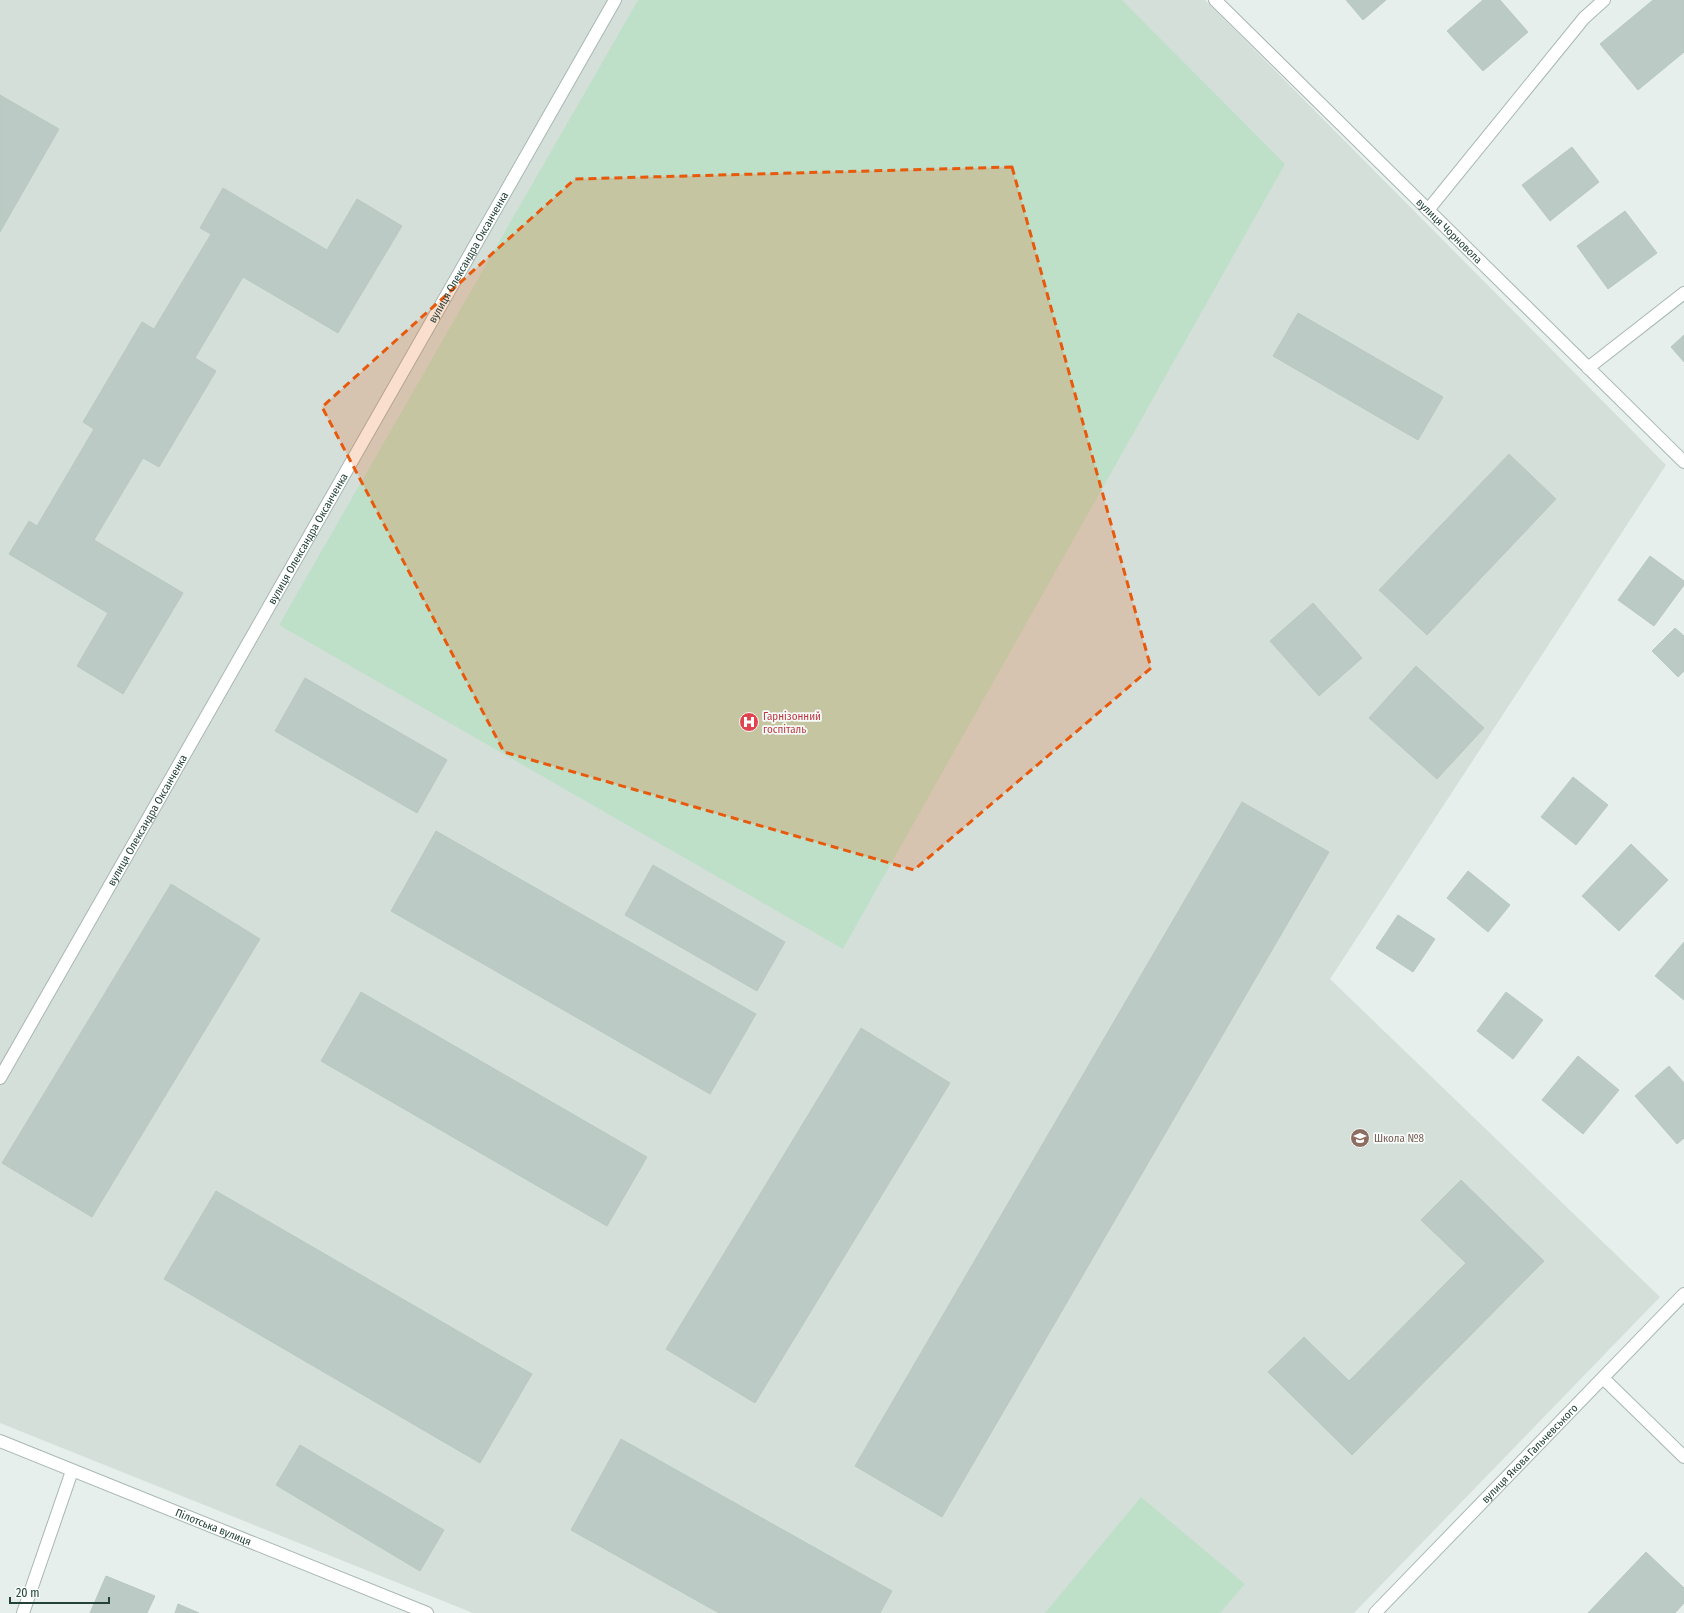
<svg xmlns="http://www.w3.org/2000/svg" width="1684" height="1613" viewBox="0 0 1684 1613" font-family="'Fira Sans Condensed',sans-serif">
  <style>
    .built { fill: #d4dfda }
    .green { fill: #bfe0c8 }
    .building { fill: #bbcac4; stroke: #b8c9c2 }
    .lines { fill: none; stroke-linecap: round; stroke-linejoin: round }
    .service-casing { stroke: #a8b8b2; stroke-width: 14 }
    .minor-casing { stroke: #a8b8b2; stroke-width: 14 }
    .tertiary-casing { stroke: #a8b8b2; stroke-width: 14 }
    .service { stroke: #fff; stroke-width: 12 }
    .minor { stroke: #fff; stroke-width: 12 }
    .tertiary { stroke: #fff; stroke-width: 12 }
    .marked { fill: #e8590c; fill-opacity: 0.2; stroke: #e8590c; stroke-width: 3; stroke-dasharray: 8 5; stroke-linejoin: round }
    .labels { text-anchor: middle; stroke-width: 3.5; stroke-linejoin: round; paint-order: stroke }
    .street-label { font-size: 11px; fill: #24423a; stroke: #f7fbf9 }
    .health-label { font-size: 11px; fill: #be3a42; stroke: #f7fbf9; text-anchor: start }
    .education-label { font-size: 11px; fill: #785e54; stroke: #f7fbf9; text-anchor: start }
  </style>
  <rect width="100%" height="100%" fill="#e6efeb"/>
  <path class="built" d="M0,0H1205L1666,465L1330,979L1660,1297L1354,1613H473L0,1423Z"/>
  <path class="green" d="M638,0H1122L1285,164L843,949L279,625Z
    M1141,1497L1245,1584L1220,1613H1045Z"/>
  <path class="building" d="M1346,0H1386L1363,20Z
    M1483,0H1500L1528,32L1483,71L1447,31Z
    M1653,0H1684V52L1638,90L1600,44Z
    M0,95L59,129L0,232Z
    M1572,147L1599,182L1550,221L1522,185Z
    M223,188L327,250L357,199L402,226L338,333L243,277L195,358L216,371L159,467L143,458L94,540L183,593L123,694L77,666L108,613L9,554L29,521L37,526L94,429L83,422L142,322L154,329L211,234L200,228Z
    M1625,211L1657,253L1608,289L1577,246Z
    M1298,313L1443,397L1418,440L1273,356Z
    M1684,335V362L1671,347Z
    M1509,454L1556,499L1427,635L1379,590Z
    M1650,556L1684,581V585L1654,626L1618,600Z
    M1313,603L1362,658L1319,696L1270,641Z
    M1675,628L1684,636V671L1678,677L1652,651Z
    M1416,666L1484,728L1437,779L1369,718Z
    M305,678L447,760L417,813L275,731Z
    M1573,777L1608,805L1576,845L1541,817Z
    M1242,802L1329,852L942,1517L855,1466Z
    M436,831L756,1014L710,1094L391,911Z
    M1631,844L1668,880L1619,931L1582,896Z
    M653,865L785,942L757,991L625,915Z
    M1468,871L1510,905L1488,932L1447,898Z
    M171,884L260,939L92,1217L2,1163Z
    M1398,915L1435,939L1413,972L1376,948Z
    M1684,942V1000L1655,976Z
    M361,992L647,1157L607,1226L321,1061Z
    M1506,992L1543,1020L1513,1059L1477,1031Z
    M861,1028L950,1083L755,1403L666,1349Z
    M1578,1056L1619,1090L1583,1134L1542,1100Z
    M1669,1066L1684,1083V1138L1677,1144L1635,1096Z
    M1461,1180L1544,1261L1352,1455L1268,1372L1304,1337L1349,1381L1466,1263L1421,1220Z
    M216,1191L532,1374L480,1463L164,1279Z
    M621,1439L892,1591L880,1613H719L571,1530Z
    M300,1445L444,1530L420,1571L276,1485Z
    M1646,1552L1684,1588V1603L1675,1613H1588Z
    M106,1576L155,1596L147,1613H90Z
    M178,1604L199,1613H175Z"/>
  <g class="lines">
    <defs>
      <path id="service" d="M1603,1378L1684,1457"/>
      <g id="minor">
        <path d="M1428,210L1584,18L1604,0"/>
        <path d="M1588,368L1684,293"/>
        <path id="s1" d="M0,1078L615,0"/>
        <path d="M23,1613L72,1471"/>
      </g>
      <g id="tertiary">
        <path id="s2" d="M1215,0L1684,462"/>
        <path id="s3" d="M0,1441L427,1613"/>
        <path id="s4" d="M1375,1613L1684,1294"/>
      </g>
    </defs>
    <use href="#service" class="service-casing"/>
    <use href="#minor" class="minor-casing"/>
    <use href="#tertiary" class="tertiary-casing"/>
    <use href="#service" class="service"/>
    <use href="#minor" class="minor"/>
    <use href="#tertiary" class="tertiary"/>
  </g>
  <path class="marked" d="M1012,167L1151,668L914,870L504,752L322,407L575,179Z"/>
  <defs>
    <symbol id="hospital-disc" viewBox="-11 -11 22 22"><circle r="9.5" fill="#e0444e" stroke="#f7fbf9"/><path d="M-5-5h3v3.5h4V-5h3V5h-3V1.5h-4V5h-3Z" fill="#fff"/></symbol>
    <symbol id="school-disc" viewBox="-11 -11 22 22"><circle r="9.5" fill="#8d6e63" stroke="#f7fbf9"/><path d="M0-5L7-2L0 1L-7-2ZM-4 1L0 2.5L4 1V4Q0 6-4 4Z" fill="#fff"/></symbol>
  </defs>
  <g fill-rule="evenodd">
    <use href="#hospital-disc" x="738" y="711" width="22" height="22"/>
    <use href="#school-disc" x="1349" y="1127" width="22" height="22"/>
  </g>
  <g class="labels">
    <g class="street-label">
      <text dy="4" stroke="none"><textPath href="#s2" startOffset="329">вулиця Чорновола</textPath></text>
      <text dy="4" stroke="none"><textPath href="#s1" startOffset="945">вулиця Олександра Оксанченка</textPath></text>
      <text dy="4" stroke="none"><textPath href="#s1" startOffset="621">вулиця Олександра Оксанченка</textPath></text>
      <text dy="4" stroke="none"><textPath href="#s1" startOffset="297">вулиця Олександра Оксанченка</textPath></text>
      <text dy="4" stroke="none"><textPath href="#s4" startOffset="222">вулиця Якова Гальчевського</textPath></text>
      <text dy="4" stroke="none"><textPath href="#s3" startOffset="230">Пілотська вулиця</textPath></text>
    </g>
    <g class="health-label">
      <text x="763" y="720">Гарнізонний<tspan x="763" dy="13">госпіталь</tspan></text>
    </g>
    <g class="education-label">
      <text x="1374" y="1142">Школа №8</text>
    </g>
  </g>
  <path d="M10 1597v6h99v-6" fill="none" stroke="#24423a" stroke-width="2"/>
  <text x="16" y="1597" font-size="12" fill="#24423a" stroke="#f7fbf9" stroke-width="3" paint-order="stroke">20 m</text>
</svg>
